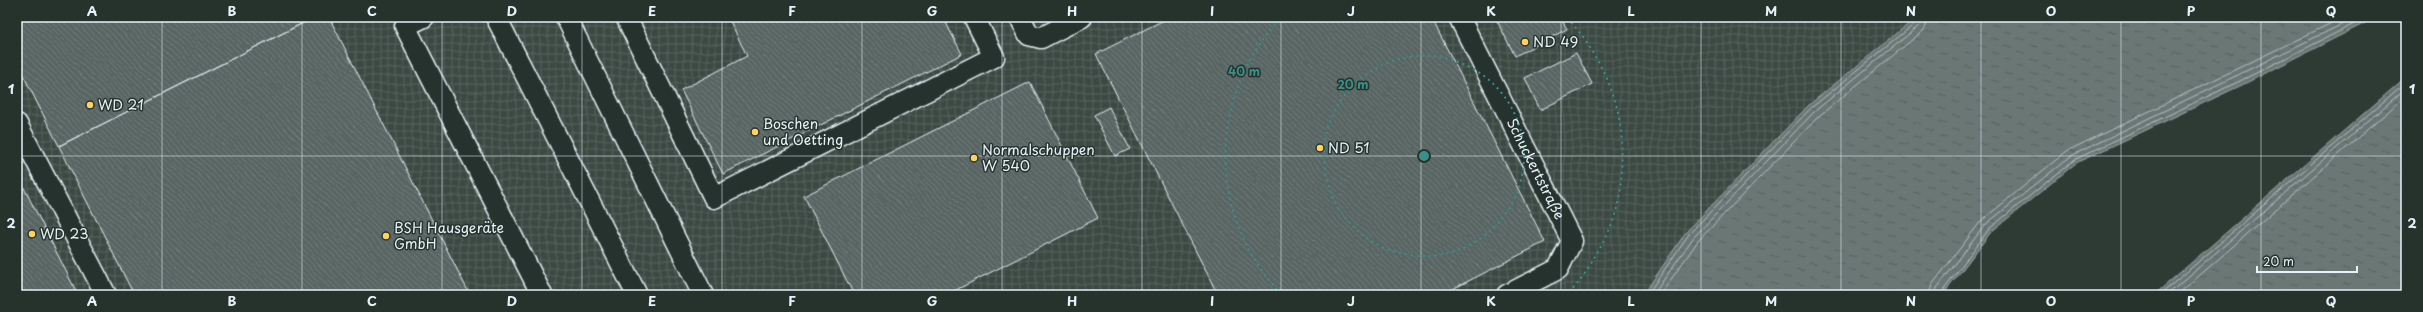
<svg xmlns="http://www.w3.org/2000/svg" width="2423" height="312" viewBox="0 0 2423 312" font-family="'Playpen Sans',sans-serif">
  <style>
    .industrial { fill: url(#industrial-grid) }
    .water { fill: url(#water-ripples); stroke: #9da8a9 }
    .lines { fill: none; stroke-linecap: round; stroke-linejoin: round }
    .shore { stroke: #b6c0c4; stroke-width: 1 }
    .building { fill: url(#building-back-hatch); stroke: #e8f1f8 }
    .service-casing { stroke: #e8f1f8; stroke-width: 23 }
    .service { stroke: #26332d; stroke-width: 20 }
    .grid { fill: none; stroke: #e8f1f8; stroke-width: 1; stroke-opacity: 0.55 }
    .ring { fill: none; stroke: #3a8f8a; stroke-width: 2; stroke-dasharray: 2 4 }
    .poi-dot { fill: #ffd166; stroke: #26332d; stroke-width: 1.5 }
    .labels { text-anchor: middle; stroke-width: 3; stroke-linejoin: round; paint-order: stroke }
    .poi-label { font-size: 14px; fill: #e8f1f8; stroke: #26332d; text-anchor: start }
    .street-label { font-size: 14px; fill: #e8f1f8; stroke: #26332d }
    .centre { fill: #3a8f8a; stroke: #26332d; stroke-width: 2 }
    .ring-label { font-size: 12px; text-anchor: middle; font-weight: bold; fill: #3a8f8a; stroke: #26332d; stroke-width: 3; stroke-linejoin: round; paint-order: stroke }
    .neatline { fill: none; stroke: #e8f1f8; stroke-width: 1.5 }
    .grid-label { font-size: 13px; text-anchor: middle; font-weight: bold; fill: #e8f1f8 }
  </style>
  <defs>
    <pattern id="industrial-grid" width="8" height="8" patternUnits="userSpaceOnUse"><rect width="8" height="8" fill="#3b4843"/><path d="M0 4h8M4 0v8" fill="none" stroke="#57635f"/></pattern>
    <pattern id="water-ripples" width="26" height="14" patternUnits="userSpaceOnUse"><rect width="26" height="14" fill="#6b7775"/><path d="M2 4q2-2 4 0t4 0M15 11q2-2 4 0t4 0" fill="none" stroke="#586060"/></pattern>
    <pattern id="building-back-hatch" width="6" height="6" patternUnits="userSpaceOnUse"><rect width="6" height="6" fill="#596563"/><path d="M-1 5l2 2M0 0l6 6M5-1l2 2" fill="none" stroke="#717c7a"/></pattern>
  </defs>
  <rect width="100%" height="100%" fill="#2e3b35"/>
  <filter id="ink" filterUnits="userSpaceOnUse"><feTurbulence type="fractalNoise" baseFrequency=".025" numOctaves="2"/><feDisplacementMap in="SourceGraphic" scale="8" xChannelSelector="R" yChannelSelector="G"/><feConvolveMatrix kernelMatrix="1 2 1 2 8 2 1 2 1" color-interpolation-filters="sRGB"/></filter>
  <g filter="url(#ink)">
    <path class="industrial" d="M17,17H1917L1809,105L1686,232L1643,295H17Z"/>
    <path class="water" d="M1917,17H2377L2242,85L2076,163L1991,232L1943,295H1643L1686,232L1809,105Z
      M2406,77V295H2154Z"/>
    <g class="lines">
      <path class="shore" d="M1647,295L1689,234L1811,108L1917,22L1919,17
        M1653,295L1693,238L1815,111L1920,25L1924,17
        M1660,295L1698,241L1819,116L1924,30L1930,17
        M1929,295L1932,285L1981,221L2067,151L2344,17
        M1935,295L1937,288L1985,225L2071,156L2357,17
        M1940,295L1989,229L2074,160L2240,81L2368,17
        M2160,295L2406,82
        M2167,295L2406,88
        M2177,295L2406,96"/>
    </g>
    <path class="building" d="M17,17H315L59,146L17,63Z
      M315,17H329L470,295H134L59,146Z
      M728,17H943L962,54L723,174L681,90L747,56Z
      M1170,17H1431L1545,242L1441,295H1218L1096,54Z
      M1495,17H1560L1567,29L1515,56Z
      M1576,53L1592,84L1540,110L1525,78Z
      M1030,82L1098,218L946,295H854L804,196Z
      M1109,107L1130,149L1115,156L1094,115Z
      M17,174L78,295H17Z"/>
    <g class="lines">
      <defs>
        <g id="service">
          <path d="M424,17L405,26L542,295"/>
          <path d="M496,17L637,295"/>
          <path d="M566,17L703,295"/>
          <path d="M626,17L714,198L994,57L974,17"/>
          <path d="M1020,17L1029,35L1041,38L1082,17"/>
          <path id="s1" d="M1459,17L1572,241L1558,269L1507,295"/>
          <path d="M17,124L106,295"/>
        </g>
      </defs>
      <use href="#service" class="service-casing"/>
      <use href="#service" class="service"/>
    </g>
  </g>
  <path class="grid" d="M162,17V295M302,17V295M442,17V295M582,17V295M722,17V295M862,17V295M1002,17V295M1142,17V295M1281,17V295M1421,17V295M1561,17V295M1701,17V295M1841,17V295M1981,17V295M2121,17V295M2261,17V295M17,156H2406"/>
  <g class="ring">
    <circle cx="1424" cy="156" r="100"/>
    <path d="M1281 294A199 199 0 0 1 1281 18M1567 18A199 199 0 0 1 1567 294"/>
  </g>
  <g class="poi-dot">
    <circle cx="1525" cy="42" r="4"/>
    <circle cx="90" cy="105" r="4"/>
    <circle cx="755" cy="132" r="4"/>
    <circle cx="1320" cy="148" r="4"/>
    <circle cx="974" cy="158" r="4"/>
    <circle cx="32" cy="234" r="4"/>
    <circle cx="386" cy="236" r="4"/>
  </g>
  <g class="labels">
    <g class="poi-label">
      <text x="1533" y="47">ND 49</text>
      <text x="98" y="110">WD 21</text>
      <text x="763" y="129">Boschen<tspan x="763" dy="16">und Oetting</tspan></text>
      <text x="1328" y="153">ND 51</text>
      <text x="982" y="155">Normalschuppen<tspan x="982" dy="16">W 540</tspan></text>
      <text x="394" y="233">BSH Hausgeräte<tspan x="394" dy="16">GmbH</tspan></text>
      <text x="40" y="239">WD 23</text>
    </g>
    <g class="street-label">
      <text dy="5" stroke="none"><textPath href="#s1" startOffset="170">Schuckertstraße</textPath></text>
    </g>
  </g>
  <circle cx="1424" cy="156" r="6" class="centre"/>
  <g class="ring-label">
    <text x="1244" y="76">40 m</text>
    <text x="1353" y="89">20 m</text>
  </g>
  <rect width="2423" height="312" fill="none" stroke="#26332d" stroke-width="44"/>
  <path d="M2257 266v6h100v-6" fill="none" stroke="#e8f1f8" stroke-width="2"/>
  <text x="2263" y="266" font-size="12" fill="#e8f1f8" stroke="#26332d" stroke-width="3" paint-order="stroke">20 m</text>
  <rect x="22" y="22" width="2379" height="268" class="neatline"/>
  <g class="grid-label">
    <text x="92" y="16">A</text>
    <text x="232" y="16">B</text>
    <text x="372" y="16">C</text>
    <text x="512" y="16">D</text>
    <text x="652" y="16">E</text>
    <text x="792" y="16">F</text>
    <text x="932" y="16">G</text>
    <text x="1072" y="16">H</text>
    <text x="1212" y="16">I</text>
    <text x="1351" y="16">J</text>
    <text x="1491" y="16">K</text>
    <text x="1631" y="16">L</text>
    <text x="1771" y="16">M</text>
    <text x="1911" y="16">N</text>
    <text x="2051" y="16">O</text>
    <text x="2191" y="16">P</text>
    <text x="2331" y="16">Q</text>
    <text x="11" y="94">1</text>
    <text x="2412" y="94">1</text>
    <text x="11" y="228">2</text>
    <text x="2412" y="228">2</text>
    <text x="92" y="306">A</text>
    <text x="232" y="306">B</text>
    <text x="372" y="306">C</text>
    <text x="512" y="306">D</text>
    <text x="652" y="306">E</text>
    <text x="792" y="306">F</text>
    <text x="932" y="306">G</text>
    <text x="1072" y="306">H</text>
    <text x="1212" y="306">I</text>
    <text x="1351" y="306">J</text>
    <text x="1491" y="306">K</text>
    <text x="1631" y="306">L</text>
    <text x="1771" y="306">M</text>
    <text x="1911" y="306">N</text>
    <text x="2051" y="306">O</text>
    <text x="2191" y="306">P</text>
    <text x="2331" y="306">Q</text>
  </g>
</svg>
